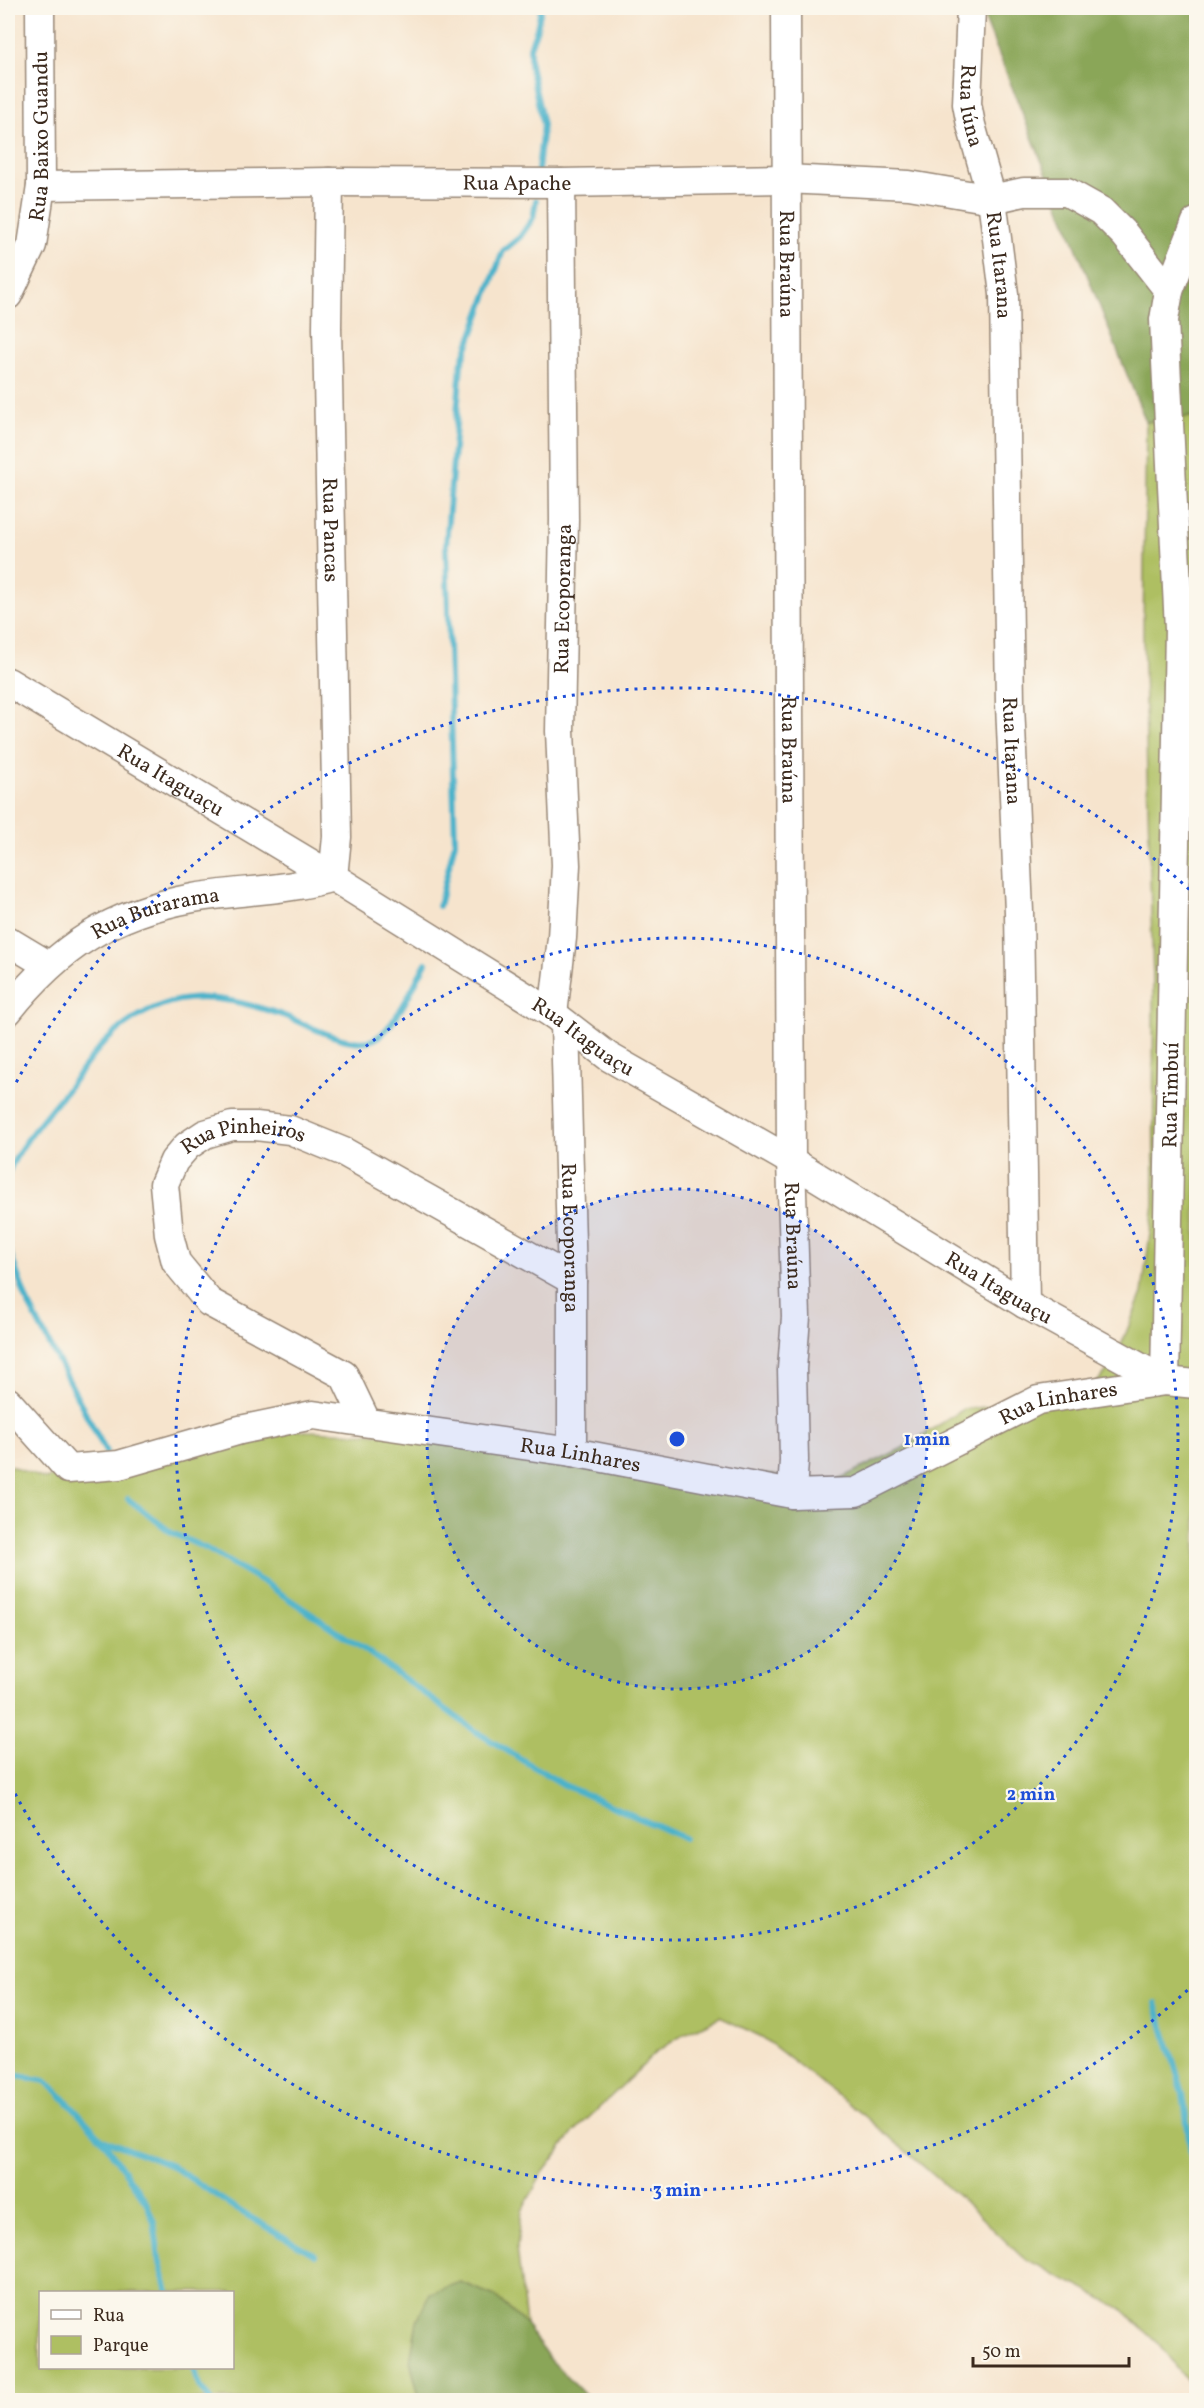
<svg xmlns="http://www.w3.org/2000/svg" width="1204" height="2408" viewBox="0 0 1204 2408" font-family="Vollkorn,serif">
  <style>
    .green { fill: #aebf62; stroke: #747440; stroke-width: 1.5; fill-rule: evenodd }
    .forest { fill: #8aa658; stroke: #62683b; stroke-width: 1.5 }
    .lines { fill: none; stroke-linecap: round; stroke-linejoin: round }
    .stream { stroke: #4bb2ca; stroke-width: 6 }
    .minor-casing { stroke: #988776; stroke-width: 31 }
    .minor { stroke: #fff; stroke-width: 28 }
    .ring { fill: none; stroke: #1d4ed8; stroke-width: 3; stroke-dasharray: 3 6 }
    .labels { text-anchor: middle; stroke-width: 4.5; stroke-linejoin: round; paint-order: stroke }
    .street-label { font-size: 21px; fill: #3b2a1e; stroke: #fbf7ec }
    .centre { fill: #1d4ed8; stroke: #fbf7ec; stroke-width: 3 }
    .ring-label { font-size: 18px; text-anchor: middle; font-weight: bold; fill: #1d4ed8; stroke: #fbf7ec; stroke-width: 4.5; stroke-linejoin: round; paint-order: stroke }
  </style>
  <rect width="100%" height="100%" fill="#fbf7ec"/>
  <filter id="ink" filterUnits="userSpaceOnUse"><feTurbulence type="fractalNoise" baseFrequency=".0167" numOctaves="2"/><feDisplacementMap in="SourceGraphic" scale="12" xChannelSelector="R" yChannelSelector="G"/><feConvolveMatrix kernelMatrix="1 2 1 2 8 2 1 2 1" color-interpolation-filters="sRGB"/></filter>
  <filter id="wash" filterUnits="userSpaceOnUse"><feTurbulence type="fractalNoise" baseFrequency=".008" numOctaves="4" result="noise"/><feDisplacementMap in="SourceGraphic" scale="24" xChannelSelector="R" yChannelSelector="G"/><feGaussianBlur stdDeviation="1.35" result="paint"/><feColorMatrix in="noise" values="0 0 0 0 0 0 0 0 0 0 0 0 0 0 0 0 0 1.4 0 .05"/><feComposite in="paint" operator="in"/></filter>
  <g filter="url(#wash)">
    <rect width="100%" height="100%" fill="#f6e4cd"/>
    <path class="green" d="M1196,416V2397L1187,2381L1158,2343L1122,2309L1022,2257L966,2203L866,2117L762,2037L720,2017L686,2033L659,2050L574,2132L542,2174L522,2211L517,2247L526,2325L495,2296L410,2361L420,2400H8V1465L45,1479L118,1461L227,1424L307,1431L501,1439L705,1470L837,1480L901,1449L964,1409L1042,1402L1091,1389L1114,1363L1142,1293L1154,1204L1153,980L1143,635L1146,422ZM40,2292H232V2368H40Z"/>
    <path class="forest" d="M985,8H1196V416L1146,422L984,17Z
      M460,2282L495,2296L526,2325L549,2358L590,2400H420L410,2361L417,2321L430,2293Z"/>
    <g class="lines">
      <path class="stream" d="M538,170L543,125L530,65V47L537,28L541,8
        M439,906L455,842L446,545L461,365L503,251L520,237L533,218L536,200
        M8,1173C22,1141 46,1116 68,1088C80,1073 91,1056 105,1042C162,987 212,991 282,1015C305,1023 348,1049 372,1040C393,1033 414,984 426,963
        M8,1240L9,1250L27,1301L106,1452
        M128,1499L172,1533L207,1549L265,1583L368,1652L478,1733L564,1785L684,1838
        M1156,2003L1183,2093L1196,2190
        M8,2074L45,2081L58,2092L102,2139L146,2202L154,2222L159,2259L168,2292
        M103,2139L172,2166L238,2210L315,2255
        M193,2368L200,2386L210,2400"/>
    </g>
  </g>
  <g filter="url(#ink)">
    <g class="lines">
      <defs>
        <g id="minor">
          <path id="s1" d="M786,8L791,1161L796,1317L792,1369L794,1460L792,1494"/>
          <path id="s2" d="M971,8L967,104L971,125L992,199L1004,294L1010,704L1019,912L1025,1304"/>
          <path id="s3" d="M329,182L327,328L337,837L333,877"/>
          <path id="s4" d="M41,186L329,182L561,183L786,179L909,185L992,199L1024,192H1067L1101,211L1125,235L1169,291"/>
          <path id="s5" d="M8,295L32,245L41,186L40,8"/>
          <path id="s6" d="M8,682L333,877L553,1014L609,1057L791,1161L1025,1304L1165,1381"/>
          <path d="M8,941L48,965"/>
          <path id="s7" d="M8,1011C59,947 111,913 193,898C240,890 287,891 333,877"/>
          <path id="s8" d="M553,1014L562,938L566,865L560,731L564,520L561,183"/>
          <path id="s9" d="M565,1024L572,1280V1452"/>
          <path id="s10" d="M1165,1381L1179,629L1164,320L1169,291L1196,222"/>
          <path id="s11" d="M8,1402L68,1469L119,1465L240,1430L313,1415L572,1452L792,1494L856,1492L1038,1400L1165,1381L1196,1384"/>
          <path id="s12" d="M366,1421L344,1375L209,1302L176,1262L169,1235L164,1184L174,1161L187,1146L205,1134L232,1126H256L290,1130L344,1152L572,1280"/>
        </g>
      </defs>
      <use href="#minor" class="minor-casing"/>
      <use href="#minor" class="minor"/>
    </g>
  </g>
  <circle cx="677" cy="1439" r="250" fill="#1d4ed8" fill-opacity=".12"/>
  <g class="ring">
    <circle cx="677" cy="1439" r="250"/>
    <circle cx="677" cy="1439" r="501"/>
    <path d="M1194 1984A751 751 0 0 1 8 1780M8 1098A751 751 0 0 1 1194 894"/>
  </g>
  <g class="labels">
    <g class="street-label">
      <text dy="7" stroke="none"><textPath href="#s2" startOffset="98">Rua Iúna</textPath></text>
      <text dy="7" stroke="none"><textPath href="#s5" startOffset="165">Rua Baixo Guandu</textPath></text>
      <text dy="7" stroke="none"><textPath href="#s4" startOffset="476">Rua Apache</textPath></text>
      <text dy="7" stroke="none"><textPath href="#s1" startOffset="256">Rua Braúna</textPath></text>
      <text dy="7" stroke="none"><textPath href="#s2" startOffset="261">Rua Itarana</textPath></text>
      <text dy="7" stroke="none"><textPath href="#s3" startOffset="348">Rua Pancas</textPath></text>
      <text dy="7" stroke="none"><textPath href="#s8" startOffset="416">Rua Ecoporanga</textPath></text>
      <text dy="7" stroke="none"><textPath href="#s1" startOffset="742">Rua Braúna</textPath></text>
      <text dy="7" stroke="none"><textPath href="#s2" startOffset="747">Rua Itarana</textPath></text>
      <text dy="7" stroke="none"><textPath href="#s6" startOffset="190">Rua Itaguaçu</textPath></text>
      <text dy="7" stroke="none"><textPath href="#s7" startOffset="182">Rua Burarama</textPath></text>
      <text dy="7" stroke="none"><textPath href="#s6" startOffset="676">Rua Itaguaçu</textPath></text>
      <text dy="7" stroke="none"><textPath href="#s10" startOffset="286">Rua Timbuí</textPath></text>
      <text dy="7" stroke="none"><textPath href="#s12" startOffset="440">Rua Pinheiros</textPath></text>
      <text dy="7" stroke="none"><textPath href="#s1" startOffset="1228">Rua Braúna</textPath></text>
      <text dy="7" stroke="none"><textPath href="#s9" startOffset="214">Rua Ecoporanga</textPath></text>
      <text dy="7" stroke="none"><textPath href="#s6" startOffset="1162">Rua Itaguaçu</textPath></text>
      <text dy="7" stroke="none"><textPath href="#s11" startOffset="1114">Rua Linhares</textPath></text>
      <text dy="7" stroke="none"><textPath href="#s11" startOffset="612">Rua Linhares</textPath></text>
    </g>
  </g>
  <circle cx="677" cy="1439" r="9" class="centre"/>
  <g class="ring-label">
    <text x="927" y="1445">1 min</text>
    <text x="1031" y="1800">2 min</text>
    <text x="677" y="2196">3 min</text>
  </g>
  <rect width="1204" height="2408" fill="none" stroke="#fbf7ec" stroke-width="30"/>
  <rect x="39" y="2291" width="195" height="78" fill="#fbf7ec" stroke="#aea59a" stroke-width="1.5"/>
  <rect x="51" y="2310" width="30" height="9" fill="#ffffff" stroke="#aea59a" stroke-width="1.5"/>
  <text x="93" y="2321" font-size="18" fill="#3b2a1e">Rua</text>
  <rect x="51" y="2336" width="30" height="18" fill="#aebf62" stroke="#aea59a" stroke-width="1.5"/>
  <text x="93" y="2351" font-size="18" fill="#3b2a1e">Parque</text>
  <path d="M973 2357v9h156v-9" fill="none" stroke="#3b2a1e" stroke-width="3"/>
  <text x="982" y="2357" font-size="18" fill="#3b2a1e" stroke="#fbf7ec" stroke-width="4.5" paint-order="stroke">50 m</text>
</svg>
